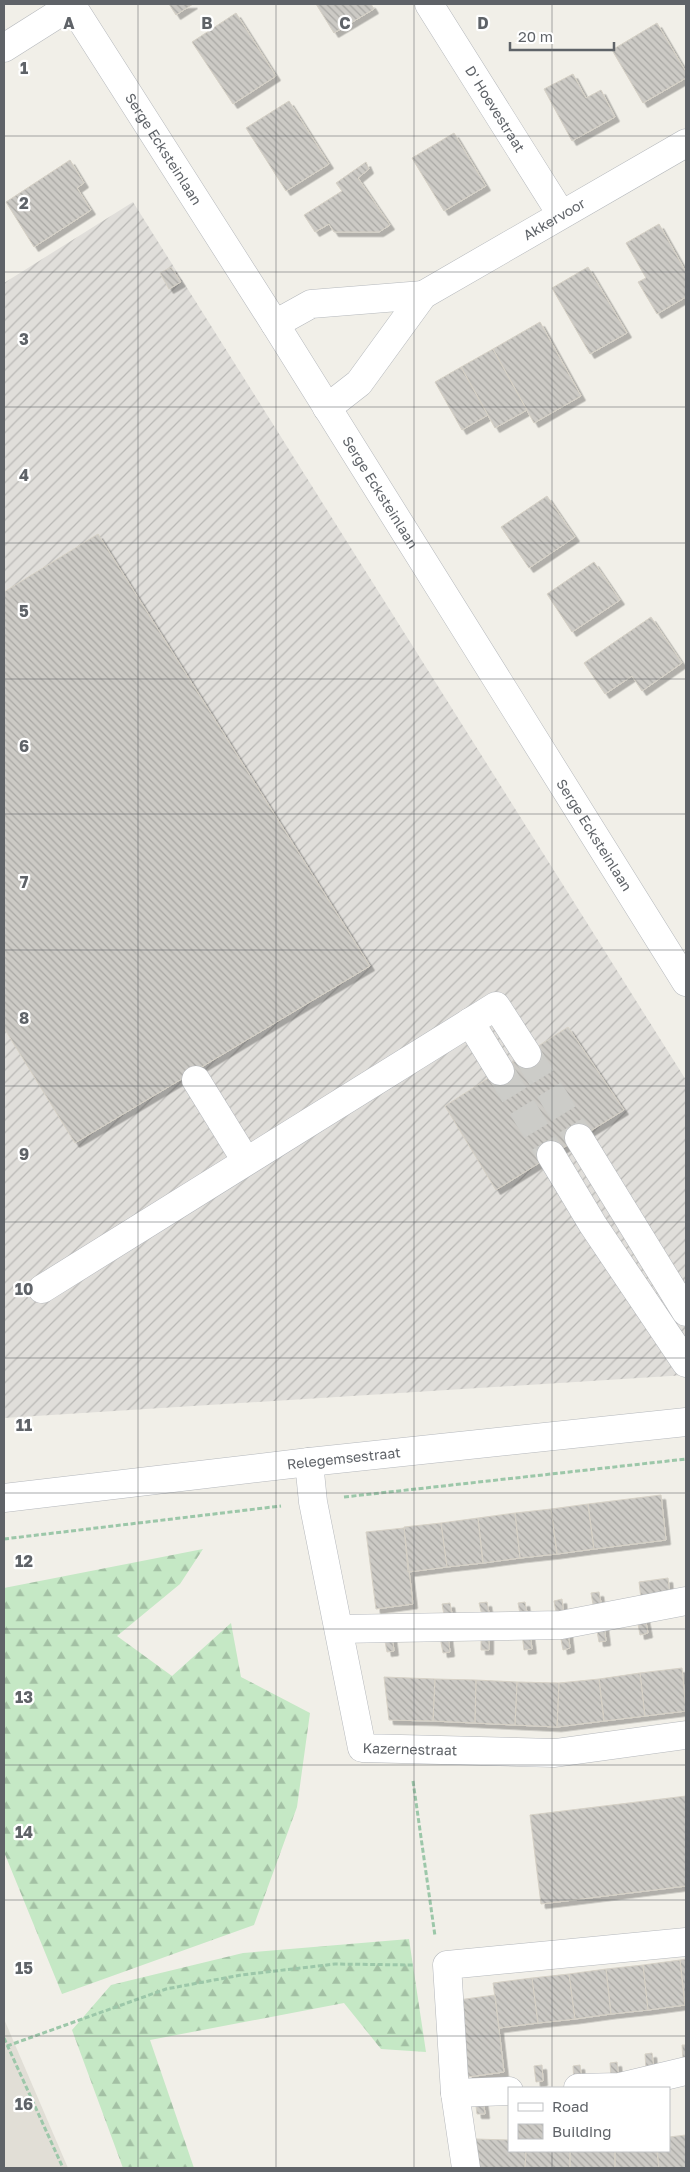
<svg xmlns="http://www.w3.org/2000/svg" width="690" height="2172" viewBox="0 0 690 2172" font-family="'Golos Text',sans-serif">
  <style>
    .industrial { fill: url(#industrial-furrows) }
    .education { fill: #e1ded6 }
    .forest { fill: url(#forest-firs) }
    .building { fill: url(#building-back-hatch); stroke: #d6d1c6; filter: url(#shadow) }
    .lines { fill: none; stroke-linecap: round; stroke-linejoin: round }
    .minor-tunnel { stroke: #ccccc8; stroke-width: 28; stroke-dasharray: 28 14; stroke-linecap: butt }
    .minor-casing { stroke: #b5b8bc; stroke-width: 29 }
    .path { stroke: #9cc7a9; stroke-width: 3; stroke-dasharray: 5 2.5; stroke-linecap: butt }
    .minor { stroke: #fff; stroke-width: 28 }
    .grid { fill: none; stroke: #5f6368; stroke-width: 1; stroke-opacity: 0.55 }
    .labels { text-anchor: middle; stroke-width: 4.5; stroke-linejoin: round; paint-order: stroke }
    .street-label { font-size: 14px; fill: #5f6368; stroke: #fff }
    .grid-label { font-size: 16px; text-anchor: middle; font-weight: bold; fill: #5f6368; stroke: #fff; stroke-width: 4.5; stroke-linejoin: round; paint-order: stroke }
  </style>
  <defs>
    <pattern id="industrial-furrows" width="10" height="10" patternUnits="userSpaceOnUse" patternTransform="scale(1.25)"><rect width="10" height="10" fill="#e0deda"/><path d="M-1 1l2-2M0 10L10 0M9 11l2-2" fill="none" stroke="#b9b8b5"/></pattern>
    <pattern id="forest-firs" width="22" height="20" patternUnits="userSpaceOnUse" patternTransform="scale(1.25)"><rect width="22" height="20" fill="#c5e8c5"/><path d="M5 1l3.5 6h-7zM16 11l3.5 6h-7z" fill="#a3c0a4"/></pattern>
    <pattern id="building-back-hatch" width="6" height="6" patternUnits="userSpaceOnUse" patternTransform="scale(1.25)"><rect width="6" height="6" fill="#cccac5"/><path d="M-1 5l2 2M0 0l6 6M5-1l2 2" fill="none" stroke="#a9a8a4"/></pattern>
    <filter id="shadow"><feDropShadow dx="4.5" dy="4.5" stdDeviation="0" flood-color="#0004"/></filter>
  </defs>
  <rect width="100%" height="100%" fill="#f1efe8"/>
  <path class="industrial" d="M133,202L686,1080V1375L4,1418V283Z"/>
  <path class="education" d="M4,2019L68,2168H4Z"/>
  <path class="forest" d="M203,1549L180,1584L117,1636L172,1676L231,1623L241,1677L310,1713L297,1807L254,1925L62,1994L4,1852V1588Z
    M409,1939L426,2052L381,2049L344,2003L150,2040L194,2168H123L72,2030L111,1985L243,1953Z"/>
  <path class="building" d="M169,4H193L176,15Z
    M316,4H371L374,9L334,33Z
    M236,13L276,76L233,104L192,42Z
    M657,23L686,72V78L643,103L612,50Z
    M573,74L586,98L601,90L615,117L572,141L544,89Z
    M289,101L329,164L286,191L246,128Z
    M454,133L486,186L444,211L412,158Z
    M70,160L84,183L77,188L91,210L34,247L6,202Z
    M366,162L369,169L358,178L390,225L379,232H334L329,224L315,232L304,215L342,191L336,183Z
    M659,224L686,272V297L657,314L638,282L646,278L626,243Z
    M171,267L181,282L169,289L160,273Z
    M588,267L627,333L590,354L552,288Z
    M540,322L581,396L534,423L493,349Z
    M493,349L527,410L495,428L461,367Z
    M461,367L488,415L462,430L435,382Z
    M547,496L575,537L529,568L501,527Z
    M98,534L370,966L75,1143L4,1028V592Z
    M594,562L620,600L572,632L547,594Z
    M651,617L682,663L642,691L632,676L605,694L584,663Z
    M568,1027L624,1110L496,1190L445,1106Z
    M661,1495L666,1540L594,1549L588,1504Z
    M588,1504L594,1549L557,1554L551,1509Z
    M551,1509L557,1554L520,1558L515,1513Z
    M515,1513L520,1558L483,1563L478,1518Z
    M478,1518L483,1563L447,1567L441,1523Z
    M441,1523L447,1567L408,1572L404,1527Z
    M404,1528L413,1604L376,1609L366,1532Z
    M668,1578L670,1595L641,1599L639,1582Z
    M599,1592L602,1608L594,1610L591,1593Z
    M562,1599L564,1616L557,1617L554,1601Z
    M487,1602L490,1618L483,1619L479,1603Z
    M525,1602L528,1618L521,1619L518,1603Z
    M450,1603L453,1619L445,1620L442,1604Z
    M645,1617L648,1633L640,1635L637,1619Z
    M604,1625L606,1641L599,1642L596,1626Z
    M568,1632L570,1648L563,1650L560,1634Z
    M530,1633L532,1649L524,1650L522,1634Z
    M481,1634H489V1650H481Z
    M392,1635L394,1651L387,1652L384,1636Z
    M448,1635L450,1652L443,1653L440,1637Z
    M682,1668L686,1711L645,1716L640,1673Z
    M640,1673L645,1716L604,1721L599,1679Z
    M384,1677L435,1679L433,1721L389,1720Z
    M435,1679L476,1680L475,1723L433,1721Z
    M599,1679L604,1721L557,1727L559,1683Z
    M476,1680L517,1682L515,1725L475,1723Z
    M517,1682L559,1683L557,1727L515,1725Z
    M686,1796V1886L541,1904L530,1815Z
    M686,1959V2005H685L680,1960Z
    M680,1960L685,2005L648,2010L643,1965Z
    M643,1965L648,2010L611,2014L606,1969Z
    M606,1969L611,2014L575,2019L569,1974Z
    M569,1974L575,2019L538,2023L532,1978Z
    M532,1978L538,2023L499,2028L493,1983Z
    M495,1995L504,2072L468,2077L458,2000Z
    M682,2045H686V2061H683Z
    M652,2053L654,2069L646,2070L645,2054Z
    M617,2062L619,2079H611L610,2063Z
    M542,2065L543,2081L536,2082L534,2066Z
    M580,2065L582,2081L574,2082L573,2066Z
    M483,2097L485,2114H477L475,2098Z
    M686,2135V2168H659L657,2151H669V2137Z
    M476,2139L509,2140V2151H526L525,2168H479Z
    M526,2151H570V2168H525Z
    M570,2151H615V2168H570Z
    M615,2151H657L659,2168H615Z"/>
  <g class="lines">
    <path class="minor-tunnel" d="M527,1054L579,1138
      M500,1071L551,1155"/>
    <defs>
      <g id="minor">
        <path id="s1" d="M71,4L275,324L686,982"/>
        <path id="s2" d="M429,4L561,214"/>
        <path d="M4,48L72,5"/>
        <path d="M275,324L311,304L423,295"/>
        <path id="s3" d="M327,408L359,383L423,295L686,143"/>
        <path d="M470,1022L500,1071"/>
        <path d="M196,1080L246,1161"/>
        <path d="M579,1138L686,1312"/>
        <path d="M551,1155L593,1225L686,1363"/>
        <path d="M42,1289L496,1006L527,1054"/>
        <path id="s4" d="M309,1462L313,1502L362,1748L555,1753L686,1735"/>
        <path id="s5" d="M4,1498L309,1462L686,1422"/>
        <path d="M339,1629L561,1625L686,1601"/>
        <path d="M578,2088L619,2087L686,2071"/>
        <path d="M455,2093L447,1965L686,1942"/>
        <path d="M466,2168L455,2093L509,2091"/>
      </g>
    </defs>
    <use href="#minor" class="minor-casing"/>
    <path class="path" d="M344,1497L686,1459
      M4,1539L281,1506
      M413,1781L435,1936
      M4,2038L63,2168
      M7,2046L166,1989L241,1975L335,1964L415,1965"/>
    <use href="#minor" class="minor"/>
  </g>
  <path class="grid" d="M138,4V2168M276,4V2168M414,4V2168M552,4V2088M4,136H686M4,272H686M4,407H686M4,543H686M4,679H686M4,814H686M4,950H686M4,1086H686M4,1222H686M4,1358H686M4,1493H686M4,1629H686M4,1765H686M4,1900H686M4,2036H686M552,2151V2168"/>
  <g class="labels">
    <g class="street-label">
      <text dy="5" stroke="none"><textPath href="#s2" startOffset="124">D' Hoevestraat</textPath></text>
      <text dy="5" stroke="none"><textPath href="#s1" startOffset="172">Serge Ecksteinlaan</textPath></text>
      <text dy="5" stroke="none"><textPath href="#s3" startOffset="301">Akkervoor</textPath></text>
      <text dy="5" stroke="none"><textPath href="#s1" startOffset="578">Serge Ecksteinlaan</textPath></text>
      <text dy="5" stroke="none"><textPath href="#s1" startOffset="982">Serge Ecksteinlaan</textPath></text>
      <text dy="5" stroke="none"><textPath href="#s5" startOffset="342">Relegemsestraat</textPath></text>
      <text dy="5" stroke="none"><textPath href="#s4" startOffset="339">Kazernestraat</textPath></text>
    </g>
  </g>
  <g class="grid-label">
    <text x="69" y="29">A</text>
    <text x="207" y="29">B</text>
    <text x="345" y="29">C</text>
    <text x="483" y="29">D</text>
    <text x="24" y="74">1</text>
    <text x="24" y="209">2</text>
    <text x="24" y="345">3</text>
    <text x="24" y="481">4</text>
    <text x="24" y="617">5</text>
    <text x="24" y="752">6</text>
    <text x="24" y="888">7</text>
    <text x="24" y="1024">8</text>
    <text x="24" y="1160">9</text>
    <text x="24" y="1295">10</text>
    <text x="24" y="1431">11</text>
    <text x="24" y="1567">12</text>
    <text x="24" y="1703">13</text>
    <text x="24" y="1838">14</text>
    <text x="24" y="1974">15</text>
    <text x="24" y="2110">16</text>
  </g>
  <rect width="690" height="2172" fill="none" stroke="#5f6368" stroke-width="10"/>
  <rect x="508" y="2087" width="162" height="65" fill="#ffffff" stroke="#bfc1c3"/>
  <rect x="518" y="2103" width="25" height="8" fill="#ffffff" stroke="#bfc1c3"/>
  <text x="552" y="2112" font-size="15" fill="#5f6368">Road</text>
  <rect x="518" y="2124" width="25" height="15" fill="url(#building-back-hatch)" stroke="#bfc1c3"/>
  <text x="552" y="2137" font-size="15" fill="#5f6368">Building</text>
  <path d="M510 42v8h104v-8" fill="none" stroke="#5f6368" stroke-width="2.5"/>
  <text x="518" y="42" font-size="15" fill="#5f6368" stroke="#ffffff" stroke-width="4" paint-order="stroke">20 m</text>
</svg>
